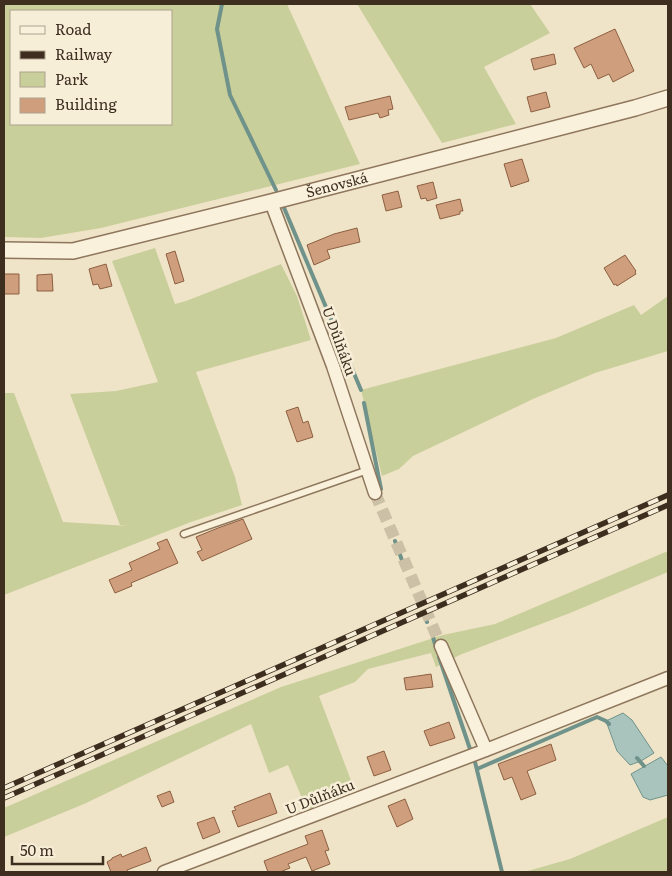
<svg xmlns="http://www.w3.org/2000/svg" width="672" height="876" viewBox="0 0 672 876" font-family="Literata,serif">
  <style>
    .green { fill: #c9cf9b; fill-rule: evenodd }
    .water { fill: #a9c4bc; stroke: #6f938a }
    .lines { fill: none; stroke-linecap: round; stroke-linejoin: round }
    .stream { stroke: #6f938a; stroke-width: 4 }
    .building { fill: #cf9f7d; stroke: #8d5f41 }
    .minor-tunnel { stroke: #ccc0a6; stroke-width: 12; stroke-dasharray: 12 6; stroke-linecap: butt }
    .service-casing { stroke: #8d765c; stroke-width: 9 }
    .minor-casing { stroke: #8d765c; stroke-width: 15 }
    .tertiary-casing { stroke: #8d765c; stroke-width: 18 }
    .service { stroke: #faf1dc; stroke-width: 6 }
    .minor { stroke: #faf1dc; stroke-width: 12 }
    .tertiary { stroke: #faf1dc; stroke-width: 15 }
    .rail-casing { stroke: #3d2e20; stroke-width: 5.5 }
    .rail { stroke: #f7eed8; stroke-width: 4; stroke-dasharray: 11; stroke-linecap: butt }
    .labels { text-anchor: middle; stroke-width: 5; stroke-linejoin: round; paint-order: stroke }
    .street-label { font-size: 14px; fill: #3d2e20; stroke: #f7eed8 }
  </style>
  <rect width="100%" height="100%" fill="#f0e4c8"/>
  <path class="green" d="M4,4H287L360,164L101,228L41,238L4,237ZM171,11V124H11V11Z
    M357,4H530L550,33L484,67L516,124L442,143Z
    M155,248L175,304L186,301L281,264L297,296L311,340L196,372L235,477L242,505L191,522L4,595V393H14L63,522L129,526L120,525L70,394L116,391L158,382L112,261Z
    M668,296V351L595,373L533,399L413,456L399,469L382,476L361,390L556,338L634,305L641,315Z
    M668,551V572L570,613L462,654L436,667L431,653L368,669L355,682L319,696L355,791L307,810L288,765L269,773L251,724L84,804L4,837V808L281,687L443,635L495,624Z
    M668,817V872H524L570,859Z"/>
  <path class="water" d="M623,713L632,720L654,753L641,761L630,765L617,751L606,721Z
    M661,757L668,766V795L650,800L643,797L631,774Z"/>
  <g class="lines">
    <path class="stream" d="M222,4L217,29L230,95L276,190
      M282,203L361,390
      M364,403L381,489
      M395,541L403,563
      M426,620L427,622
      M433,637L436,648
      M439,657L471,752
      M637,758L644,766
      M475,762L502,872
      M477,769L597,717L606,721L609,724"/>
  </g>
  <path class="building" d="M615,29L634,71L613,82L609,74L598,79L591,64L584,68L574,48Z
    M554,54L556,64L534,70L531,59Z
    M546,92L550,107L531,112L527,97Z
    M390,96L393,109L388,110L389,115L380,118L378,113L349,120L345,107Z
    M522,159L529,181L511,187L504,164Z
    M433,182L437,198L427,201L426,198L421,199L417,186Z
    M398,191L402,207L386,211L382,195Z
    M460,199L463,211H460V214L440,219L436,205Z
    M357,228L360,242L327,250L330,258L314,265L307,245L334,234Z
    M175,251L184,281L175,284L166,254Z
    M625,255L636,271L635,272L636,274L617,286L616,284L614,285L604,268Z
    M106,264L112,286L100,289L98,284L93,285L89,269Z
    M4,274H19V294H4Z
    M52,274L53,291H37V275Z
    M298,407L303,423L308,421L313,437L297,442L286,411Z
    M243,519L252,539L202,561L197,552L202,550L196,537L218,528Z
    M167,539L178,563L131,583L132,586L115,593L109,580L132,570L129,563L160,549L157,543Z
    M431,674L433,687L406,690L404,678Z
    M449,722L455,738L430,746L424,731Z
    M551,744L556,760L527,771L536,794L521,800L512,777L504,780L498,764Z
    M384,751L391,770L374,776L367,757Z
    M170,791L174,802L162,807L157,796Z
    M270,793L277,813L238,827L232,811L236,810L234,807Z
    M405,799L413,819L397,827L388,806Z
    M214,817L220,832L203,839L197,823Z
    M322,830L329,850L325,851L330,864L312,871L306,857L288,864L290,868L280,872H268L264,861L308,844L305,836Z
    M146,847L151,861L127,870L128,872H111L107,862L112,859V858L121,854L122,857Z"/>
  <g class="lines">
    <path class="minor-tunnel" d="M375,493L441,646"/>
    <defs>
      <path id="service" d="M184,534L368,470"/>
      <path id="minor" d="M271,202L333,366L375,493
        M441,646L486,750
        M164,872L486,750L668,678"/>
      <g id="tertiary">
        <path id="s1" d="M4,250L73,251L271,202L635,108L668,98"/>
      </g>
    </defs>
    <use href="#service" class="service-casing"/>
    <use href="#minor" class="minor-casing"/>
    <use href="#tertiary" class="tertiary-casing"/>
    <use href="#service" class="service"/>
    <use href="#minor" class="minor"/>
    <use href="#tertiary" class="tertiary"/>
    <defs>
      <path id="rail" d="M4,788L668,495
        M4,798L668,505"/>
    </defs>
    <use href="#rail" class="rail-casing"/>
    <use href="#rail" class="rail"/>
  </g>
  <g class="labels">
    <g class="street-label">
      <text dy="5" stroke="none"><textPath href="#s1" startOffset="341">Šenovská</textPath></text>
      <text transform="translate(339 341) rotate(70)" y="5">U Důlňáku</text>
      <text transform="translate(320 797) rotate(-21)" y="5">U Důlňáku</text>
    </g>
  </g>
  <rect width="672" height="876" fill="none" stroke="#3d2e20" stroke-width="10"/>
  <rect x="10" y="10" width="162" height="115" fill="#f7eed8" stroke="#ada18e"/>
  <rect x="20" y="26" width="25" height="8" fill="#faf1dc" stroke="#ada18e"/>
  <text x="55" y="35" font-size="15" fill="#3d2e20">Road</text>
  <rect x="20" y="51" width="25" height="8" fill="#3d2e20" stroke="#ada18e"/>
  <text x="55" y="60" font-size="15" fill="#3d2e20">Railway</text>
  <rect x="20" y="72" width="25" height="15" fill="#c9cf9b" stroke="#ada18e"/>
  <text x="55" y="85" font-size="15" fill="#3d2e20">Park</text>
  <rect x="20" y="98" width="25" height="15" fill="#cf9f7d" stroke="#ada18e"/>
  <text x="55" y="110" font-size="15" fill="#3d2e20">Building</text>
  <path d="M12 856v8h91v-8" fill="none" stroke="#3d2e20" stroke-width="2.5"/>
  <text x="20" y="856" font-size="15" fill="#3d2e20" stroke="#f7eed8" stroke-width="4" paint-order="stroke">50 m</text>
</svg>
